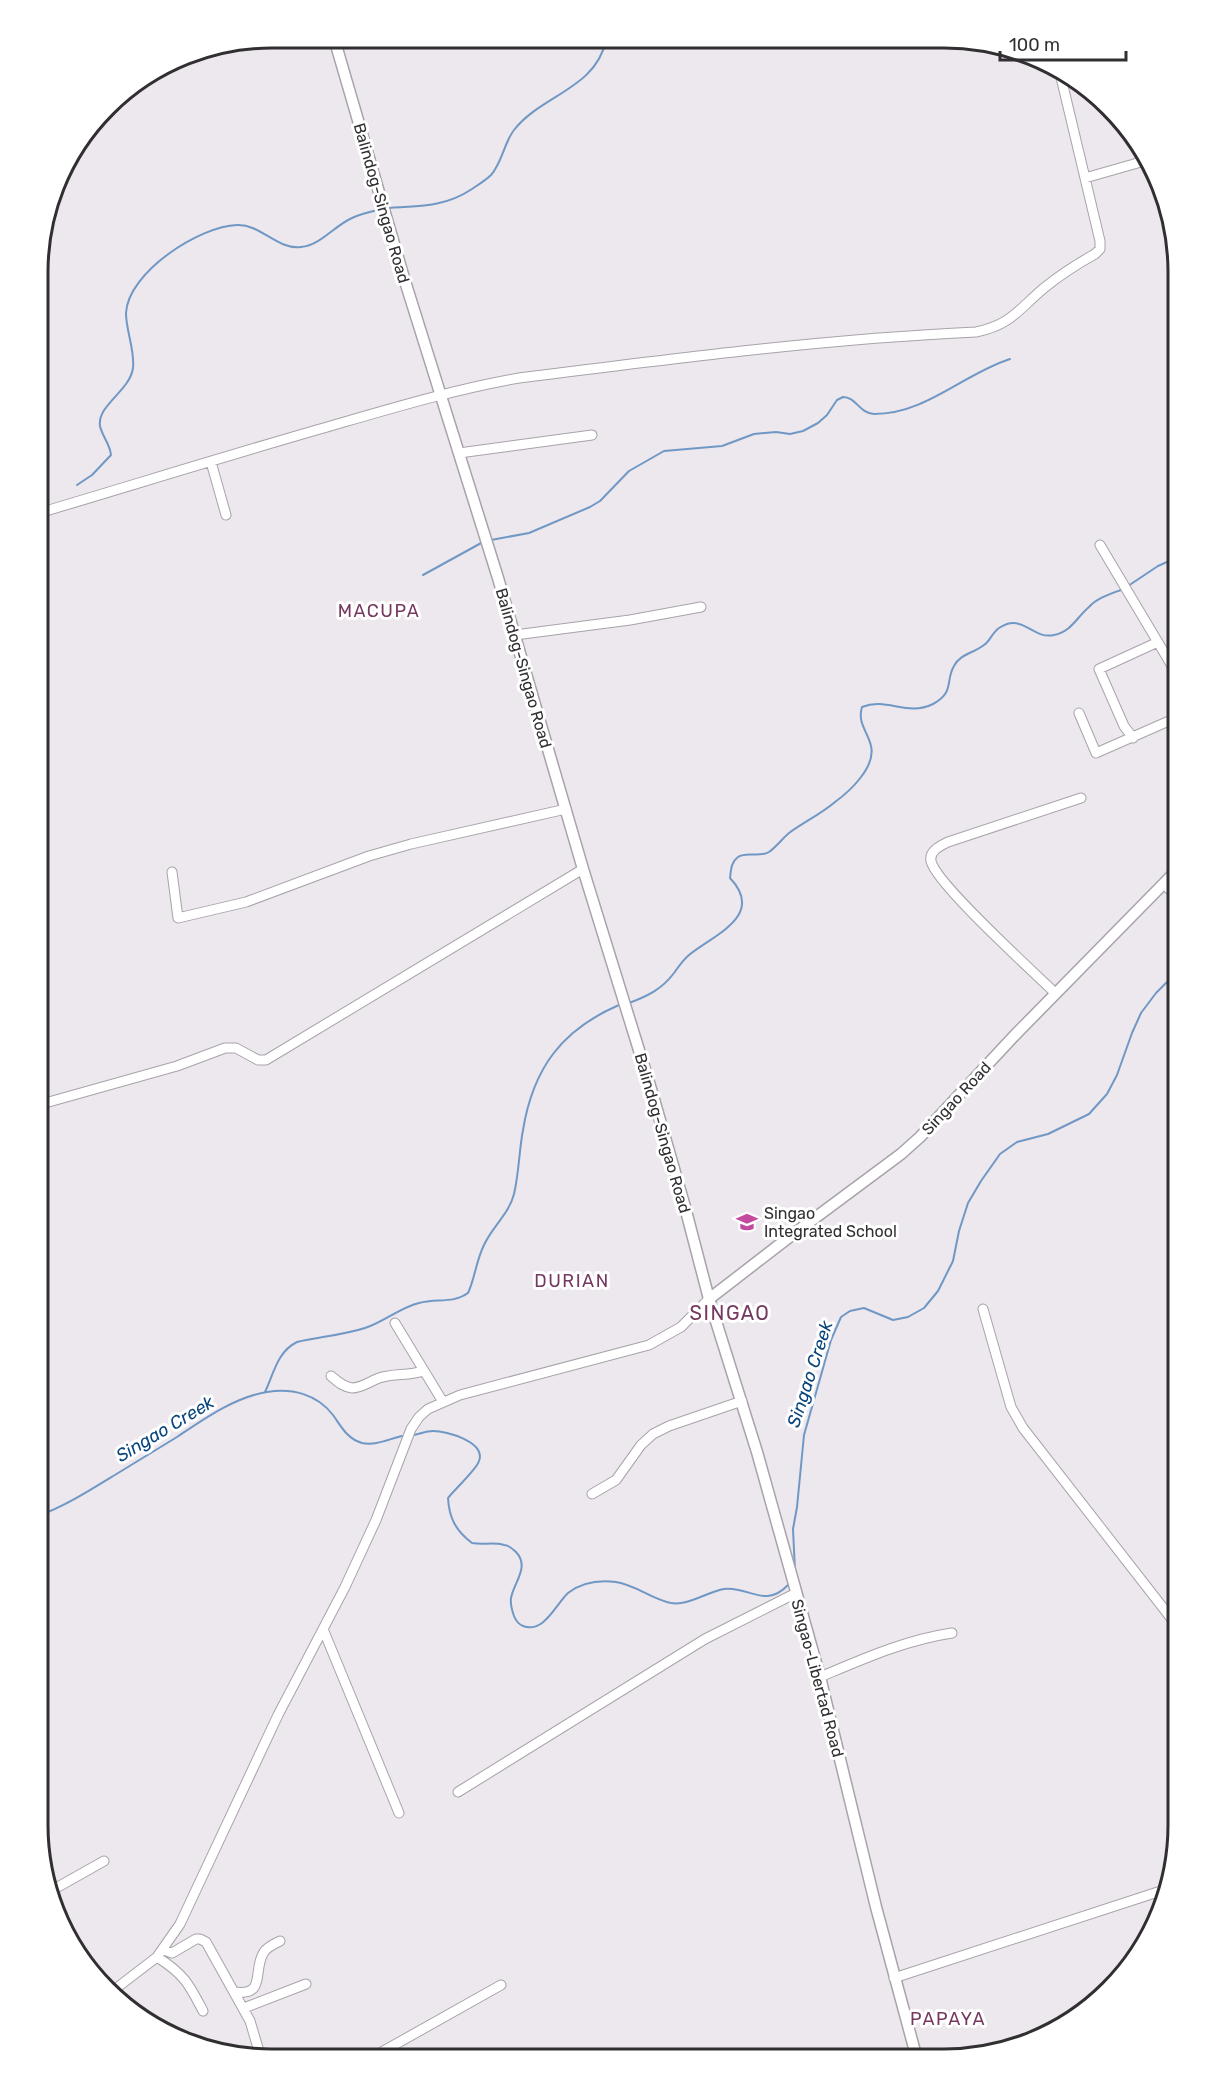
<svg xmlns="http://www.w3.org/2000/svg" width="1216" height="2097" viewBox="0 0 1216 2097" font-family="Rubik,sans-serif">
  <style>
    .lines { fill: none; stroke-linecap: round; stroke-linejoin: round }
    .stream { stroke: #7098c4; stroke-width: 2 }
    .minor-casing { stroke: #a8a3aa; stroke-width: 11 }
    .tertiary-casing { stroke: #a8a3aa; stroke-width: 13 }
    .minor { stroke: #fff; stroke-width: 9 }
    .tertiary { stroke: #fff; stroke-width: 10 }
    .labels { text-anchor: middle; stroke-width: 6; stroke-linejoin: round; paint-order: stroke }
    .street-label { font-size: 16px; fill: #312f32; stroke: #fff }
    .poi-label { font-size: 16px; fill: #312f32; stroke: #fff; text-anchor: start }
    .neighbourhood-label { font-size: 18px; letter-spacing: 1.5px; fill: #753961; stroke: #fff }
    .water-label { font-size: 18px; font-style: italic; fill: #08457c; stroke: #fff }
    .quarter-label { font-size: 20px; letter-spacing: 1.5px; fill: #753961; stroke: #fff }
    .rim { fill: none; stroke: #312f32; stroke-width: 3 }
  </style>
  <rect width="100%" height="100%" fill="#ede7ee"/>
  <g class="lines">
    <path class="stream" d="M389,208C420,206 445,207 472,189C478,185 486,180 491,175C502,163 504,143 514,130C541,95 596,89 606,40
      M77,485L92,475L111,455C110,444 102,436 100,426C97,405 130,391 133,368C135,350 126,331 126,313C128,272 200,226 237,225C261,224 277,250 301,247C321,245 334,226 352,218C360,214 369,212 378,210
      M491,540L529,533L590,507L600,501L629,471L664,451L722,446L754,434L776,432L790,434L803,431L818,423L827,415L837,400L843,397C856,397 859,413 874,414C926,414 963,374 1010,359
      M423,575L483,542
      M1128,586L1158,566L1178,557
      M629,1003C648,996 662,989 674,973C679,966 683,960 689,955C713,935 766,916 730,878C731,870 731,862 738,857C747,851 759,858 769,852C776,847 782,839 789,833C804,822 821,814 835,802C850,791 876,767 871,746C868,732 857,723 862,707C887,697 907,717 933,704C955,692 945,681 954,666C960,654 974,653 984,645C990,641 992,633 999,628C1023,612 1032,640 1054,635C1071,632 1077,617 1089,607C1097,598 1110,594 1121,590
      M265,1392C274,1373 277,1352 297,1342C319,1337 343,1335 365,1328C384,1322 399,1308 419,1303C436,1298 453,1304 468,1293C475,1278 476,1261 484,1245C492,1227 509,1214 514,1194C519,1173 519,1151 523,1130C533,1069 561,1030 619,1005
      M414,1435C420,1434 426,1431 433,1431C447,1431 486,1442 479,1461C477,1469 454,1490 448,1498C449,1518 456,1531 472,1543C483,1545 494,1542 504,1545C509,1545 513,1549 516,1552C530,1567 514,1582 511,1598C510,1605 512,1610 514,1616C516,1621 518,1624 523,1626C544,1634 556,1604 568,1593C581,1583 599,1580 616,1582C636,1585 651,1599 671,1603C688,1606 707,1592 724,1589C749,1586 765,1609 788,1585
      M38,1516C68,1505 95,1487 123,1470C141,1459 159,1448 177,1437C204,1419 235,1397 267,1392C292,1388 317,1394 333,1415C341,1426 347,1439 362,1443C375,1446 389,1439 402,1436
      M795,1571L793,1529L797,1507L804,1435L831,1340L841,1317L850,1311L864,1308L893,1320L908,1317L924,1308L938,1291L953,1261L959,1231L968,1203L981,1181L1000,1154L1017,1142L1048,1134L1089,1114L1107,1094L1117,1075L1132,1033L1141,1013L1156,993L1178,971"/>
    <defs>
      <path id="minor" d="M1085,178L1148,160
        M459,453L592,435
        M211,462L226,515
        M39,513C133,485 226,456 320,429C386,410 451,390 519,378C671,359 823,339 976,332C1011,325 1019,309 1044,288C1060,275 1077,264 1095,254L1100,249V241L1059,69
        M1100,545L1178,676
        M515,635L630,620L701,607
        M1079,713L1096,753L1178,717
        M1133,738L1124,726L1099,669L1158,642
        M172,872L178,918L246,902L369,856L411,844L566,809
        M1164,884L1178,898
        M1055,993C1035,973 935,883 931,861C929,851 940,846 948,842L1081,798
        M38,1105L177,1066L225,1048H236L258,1060H266L583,869
        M983,1309L1011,1407L1023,1428L1178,1627
        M395,1323L443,1402
        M331,1376C337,1381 343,1387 352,1388C361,1388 371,1381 379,1378C394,1373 409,1376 423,1371
        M592,1494L616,1480L641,1445L653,1434L669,1426L742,1401
        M323,1629L399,1813
        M820,1677C863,1659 905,1640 952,1633
        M458,1792L705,1639L796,1593
        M49,1892L104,1861
        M164,1950L172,1953L196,1939H200L206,1942L250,2021L261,2058
        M157,1957C184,1974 189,1984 203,2011
        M894,1978L1167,1889
        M235,1992C267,1996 252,1970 264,1952C267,1947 274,1944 280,1941
        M110,1993L157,1957L180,1924L278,1715L345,1587L376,1520L411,1429L419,1417L428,1409L460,1395L649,1345L681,1327L709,1299
        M244,2008L306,1984
        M371,2058L501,1985"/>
      <path id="tertiary" d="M334,38L404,278L498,578L583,869L651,1089L685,1207L709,1299L757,1452L820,1677L876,1907L917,2059
        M709,1299L788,1238L901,1154L920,1137L1015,1035L1178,869"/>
    </defs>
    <use href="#minor" class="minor-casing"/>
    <use href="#tertiary" class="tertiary-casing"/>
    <use href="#minor" class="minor"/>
    <use href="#tertiary" class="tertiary"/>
  </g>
  <defs>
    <symbol id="school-bare" viewBox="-9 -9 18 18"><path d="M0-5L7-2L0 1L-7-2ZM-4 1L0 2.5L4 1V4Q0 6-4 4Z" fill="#c34a9e" stroke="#fff" stroke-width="2.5" paint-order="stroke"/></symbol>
  </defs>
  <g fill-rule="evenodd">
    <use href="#school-bare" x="732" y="1207" width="30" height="30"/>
  </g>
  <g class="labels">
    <g class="street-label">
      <text transform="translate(382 203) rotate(74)" y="6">Balindog-Singao Road</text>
      <text transform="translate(524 668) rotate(74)" y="6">Balindog-Singao Road</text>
      <text transform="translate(956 1098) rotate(-47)" y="6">Singao Road</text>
      <text transform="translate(663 1133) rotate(74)" y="6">Balindog-Singao Road</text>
      <text transform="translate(818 1678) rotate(75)" y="6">Singao-Libertad Road</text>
    </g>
    <g class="poi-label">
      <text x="764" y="1219">Singao<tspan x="764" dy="18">Integrated School</tspan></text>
    </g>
    <g class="neighbourhood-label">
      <text x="379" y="617">MACUPA</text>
      <text x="572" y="1287">DURIAN</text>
      <text x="948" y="2025">PAPAYA</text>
    </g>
    <g class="water-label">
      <text transform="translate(810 1374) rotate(-72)" y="6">Singao Creek</text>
      <text transform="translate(165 1429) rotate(-31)" y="6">Singao Creek</text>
    </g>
    <g class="quarter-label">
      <text x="730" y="1320">SINGAO</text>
    </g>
  </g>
  <path d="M0 0H1216V2097H0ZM272 48H944A224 224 0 0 1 1168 272V1825A224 224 0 0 1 944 2049H272A224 224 0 0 1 48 1825V272A224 224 0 0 1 272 48Z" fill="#fff" fill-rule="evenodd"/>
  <path class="rim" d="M272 48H944A224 224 0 0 1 1168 272V1825A224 224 0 0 1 944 2049H272A224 224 0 0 1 48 1825V272A224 224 0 0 1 272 48Z"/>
  <path d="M1000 51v9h126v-9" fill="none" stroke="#312f32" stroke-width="3"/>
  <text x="1009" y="51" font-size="18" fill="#312f32" stroke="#ffffff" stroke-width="4.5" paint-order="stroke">100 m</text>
</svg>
